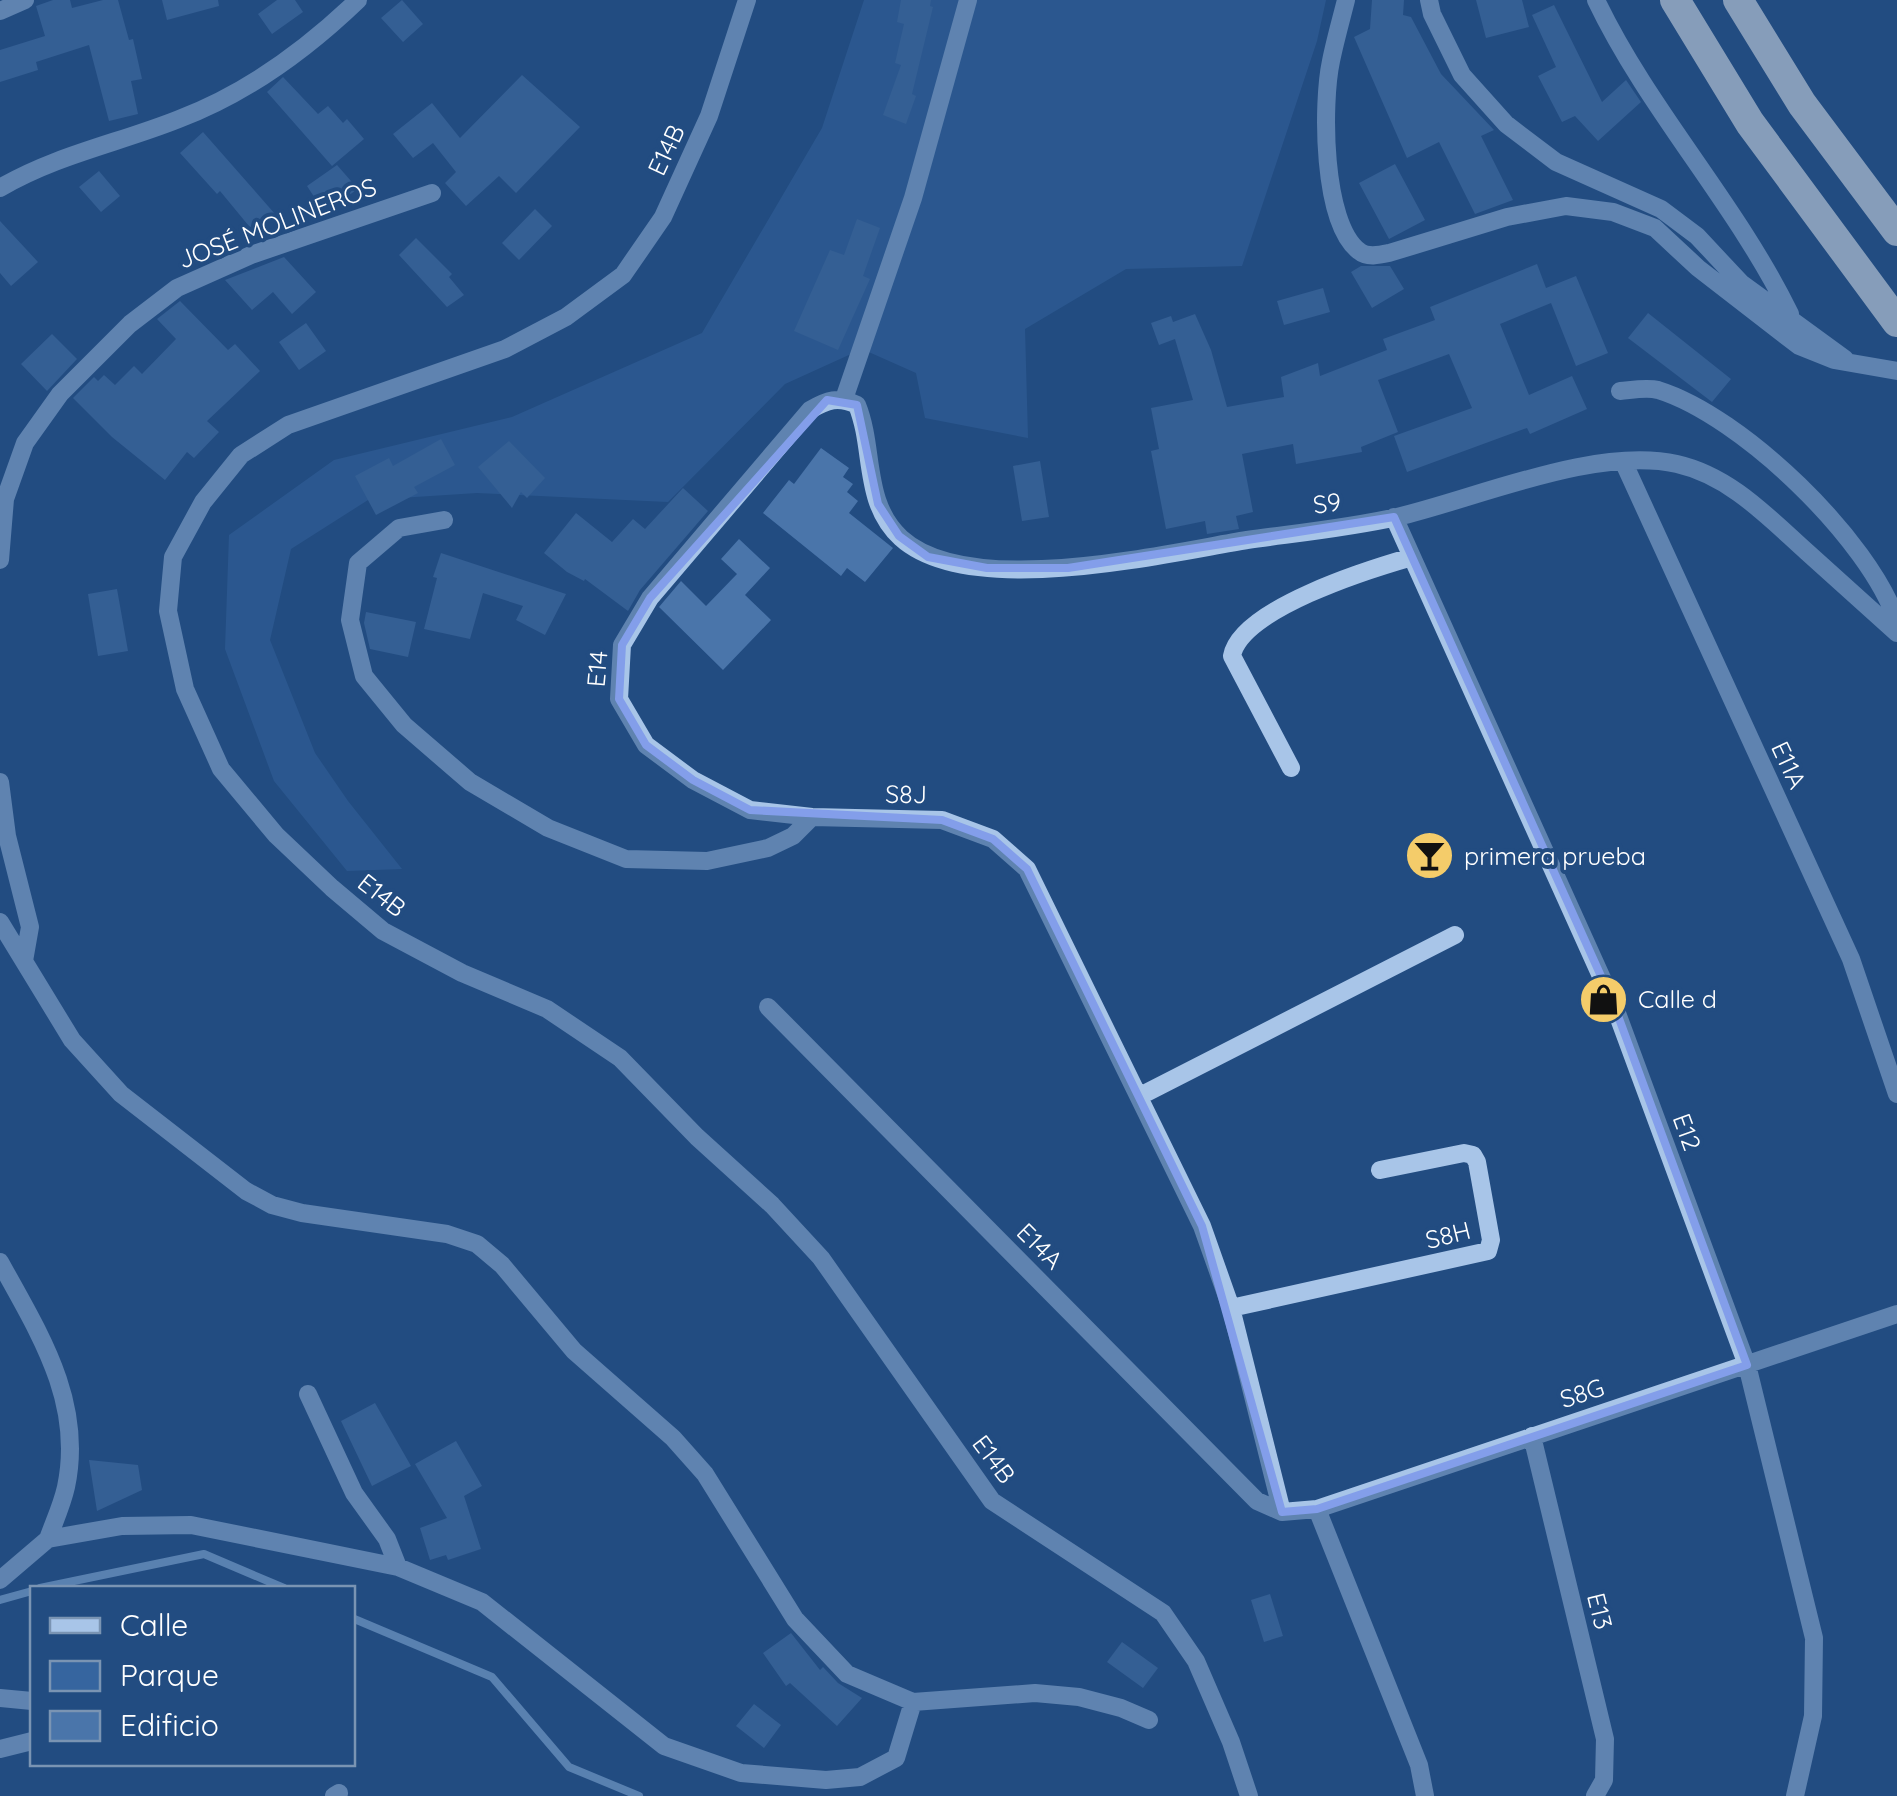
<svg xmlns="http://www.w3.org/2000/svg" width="1897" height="1796" viewBox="0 0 1897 1796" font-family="Quicksand,sans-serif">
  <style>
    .green { fill: #36659f }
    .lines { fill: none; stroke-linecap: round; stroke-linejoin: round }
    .stream { stroke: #9cc0e9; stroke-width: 8 }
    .building { fill: #4a75aa }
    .minor { stroke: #a8c5e8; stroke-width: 18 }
    .highway { stroke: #fff; stroke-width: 30 }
    .marked { fill: none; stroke: #839eea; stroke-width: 8; stroke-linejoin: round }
    .labels { text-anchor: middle; stroke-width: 8; stroke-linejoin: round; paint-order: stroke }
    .street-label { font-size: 25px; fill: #fff; stroke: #224c81 }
    .poi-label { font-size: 25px; fill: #fff; stroke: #224c81; text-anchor: start }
  </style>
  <rect width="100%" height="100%" fill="#224c81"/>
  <path class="green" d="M864,0H1326L1317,41L1242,266L1126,269L1025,329L1028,438L925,418L916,373L862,349L785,384L668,502L477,493L368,500L291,549L270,640L315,753L348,801L402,869L347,871L274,781L225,649L229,535L334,460L512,417L702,333L822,128Z"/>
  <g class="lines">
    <path class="stream" d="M40,1588L204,1554L284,1588
      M0,1600L32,1591
      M352,1618L492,1677L569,1767L639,1796"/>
  </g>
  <path class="building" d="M53,0H70L72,8L103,0H118L129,40L133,39L142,79L131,81L138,114L109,121L89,45L36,62L38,70L0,82V50L45,36L36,6Z
    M162,0H218L219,6L167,20Z
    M277,0H295L303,12L272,34L258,14Z
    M402,0L423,24L403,42L381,18Z
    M901,0H931L930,6L933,7L912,94L916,96L906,124L883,115L901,65L895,63L904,24L897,22Z
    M1372,0H1404L1403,15L1411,17L1441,74L1494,130L1481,136L1513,200L1475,214L1439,142L1407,158L1354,37L1370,29Z
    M1476,0H1522L1529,27L1486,38Z
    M1554,5L1602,102L1626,80L1641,102L1598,141L1575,116L1562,122L1538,76L1556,67L1532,15Z
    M522,75L580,127L516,193L499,176L466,206L445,183L456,172L433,143L413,158L393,134L432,103L460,138Z
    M283,77L318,114L328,106L343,123L347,119L364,139L332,166L267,92Z
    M203,132L275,214L253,231L220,191L217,194L180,153Z
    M1395,164L1425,220L1389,239L1359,183Z
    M337,165L358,189L324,212L307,186Z
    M99,171L120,196L101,212L79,187Z
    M535,209L552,226L519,260L502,243Z
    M857,219L880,228L863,276L870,279L838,350L794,331L830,250L844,255Z
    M0,221L38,262L11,286L0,273Z
    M416,238L452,274L449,277L464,295L447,307L399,255Z
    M284,257L316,292L292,314L273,292L252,310L225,280Z
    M1537,264L1546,288L1576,276L1608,353L1576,366L1551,303L1500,324L1529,395L1572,376L1587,409L1530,434L1527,428L1407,472L1394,436L1472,408L1449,354L1378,380L1398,432L1361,447L1362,452L1296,464L1293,444L1242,454L1253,512L1236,516L1239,529L1207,534L1205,521L1166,529L1151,451L1159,449L1151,408L1193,400L1175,339L1159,345L1151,323L1171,316L1173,322L1195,314L1211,350L1227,407L1284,397L1281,377L1318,363L1320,376L1387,350L1383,339L1435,320L1430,307Z
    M1361,266H1390L1404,289L1372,308L1351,272Z
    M1323,288L1330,312L1284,325L1277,301Z
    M180,301L228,350L235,344L260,371L207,421L219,432L194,458L187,452L165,480L112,437L73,398L94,377L98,381L104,375L115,385L134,366L142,374L176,339L157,319Z
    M1648,313L1731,379L1712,402L1628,338Z
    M306,323L326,351L299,370L279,342Z
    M52,334L77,359L47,391L21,364Z
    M441,439L455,465L414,487L418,493L376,515L355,476L389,458L393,466Z
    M509,441L545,478L527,498L521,492L512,508L478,467Z
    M821,448L849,468L843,477L853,484L847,492L858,501L849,513L893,548L865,582L847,568L841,576L763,513L789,480L794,484Z
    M1040,461L1049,517L1022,521L1013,466Z
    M683,488L708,511L640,590L628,611L585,579L584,581L567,572L544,553L576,513L612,542L633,519L645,529Z
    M739,539L770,568L745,595L771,620L723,670L659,607L681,581L706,606L737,574L721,559Z
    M441,553L566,594L545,635L516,620L523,606L483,593L470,639L424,629L437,578L433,577Z
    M117,589L128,651L98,656L88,594Z
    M366,612L416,622L408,657L370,649L364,623Z
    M375,1403L411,1466L372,1486L341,1421Z
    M456,1441L482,1486L464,1496L481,1549L448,1560L446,1555L430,1560L420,1528L447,1518L415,1464Z
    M89,1460L138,1465L142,1490L97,1511Z
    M1270,1594L1283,1636L1264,1642L1251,1600Z
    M791,1633L820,1670L823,1667L838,1683L862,1698L837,1726L790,1683L786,1686L763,1653Z
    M1122,1642L1158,1668L1143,1688L1107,1662Z
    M754,1704L781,1725L764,1748L736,1726Z"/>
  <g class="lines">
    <path class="minor" d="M747,0L709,116L663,217L623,275L566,317L505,349L288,425L241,455L203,502L173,557L168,611L185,689L221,769L276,835L332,888L383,931L462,973L547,1009L620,1058L697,1137L772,1205L821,1258L992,1501L1163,1613L1196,1661L1231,1742L1249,1796
      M1346,0C1341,20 1335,41 1331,61C1322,103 1322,223 1359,251C1367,258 1380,255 1389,253L1507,217L1566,206L1613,212L1655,228L1698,268L1799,346L1834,360L1897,371
      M1429,0L1432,14L1462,75L1506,124L1556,162L1661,209L1697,236L1741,283L1845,359
      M1596,0C1649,111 1736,203 1790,314
      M0,11L25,0
      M0,188C56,155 119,143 179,119C245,94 307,49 358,0
      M1620,391C1632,390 1647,387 1658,390C1742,416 1870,540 1897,622
      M844,399L913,198L968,0
      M1623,461L1851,959L1897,1094
      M1394,517L1614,1005L1747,1365L1814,1638L1813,1716L1795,1796
      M444,520L399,528L358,563L350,620L364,676L404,725L470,782L548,828L626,859L707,861L768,848L793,836L812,817
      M0,560L5,499L25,443L60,394L130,324L177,288L251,255L432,193
      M1291,768L1232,656C1240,609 1370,569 1412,557
      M0,782L7,836L30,927L24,961
      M0,922L72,1040L121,1094L246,1191L272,1205L302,1213L447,1234L477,1244L502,1265L574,1351L673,1438L705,1474L795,1619L847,1674L913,1702L1035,1693L1079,1697L1121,1708L1149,1720
      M768,1007L1257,1501L1282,1512L1317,1509L1897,1314
      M1140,1096L1455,935
      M0,1262C39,1333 84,1402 66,1487C62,1505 54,1522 48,1539
      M1231,1308L1488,1251L1491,1240L1477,1162L1473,1155L1464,1153L1380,1170
      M308,1394L354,1493L387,1539L398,1567
      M1532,1436L1605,1739L1604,1780L1595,1796
      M1317,1509L1419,1765L1425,1796
      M1282,1512L1231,1308L1202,1226L1027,869L993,839L942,820L812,817L750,810L693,780L646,745L619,699L622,645L650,598L810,410C827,400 838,396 857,405C875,449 862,502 901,538C969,600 1162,554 1247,540C1297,533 1348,528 1397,517C1478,498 1595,446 1677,464C1730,476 1768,517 1807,552C1837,579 1867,606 1897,633
      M0,1580L48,1539L122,1526L191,1525L398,1567L482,1602L664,1746L741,1773L826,1780L860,1777L896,1758L913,1702
      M0,1698L32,1701
      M0,1749L32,1741
      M334,1796L339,1793"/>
    <path class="highway" d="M1675,0L1750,123L1897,322
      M1738,0L1802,104L1897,231"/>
  </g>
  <path d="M0 0H1897V1796H0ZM827,400L857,405L878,504L899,536L928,557L987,568H1068L1394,517L1614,1005L1747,1365L1317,1509L1282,1512L1202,1226L1027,869L993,839L942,820L750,810L693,780L646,745L619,699L622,645L650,598Z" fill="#224c81" fill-opacity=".55" fill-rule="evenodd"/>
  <path class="marked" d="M827,400L857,405L878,504L899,536L928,557L987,568H1068L1394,517L1614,1005L1747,1365L1317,1509L1282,1512L1202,1226L1027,869L993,839L942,820L750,810L693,780L646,745L619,699L622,645L650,598Z"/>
  <defs>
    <symbol id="bar-disc" viewBox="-11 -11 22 22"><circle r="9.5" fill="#f4cc6a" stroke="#224c81"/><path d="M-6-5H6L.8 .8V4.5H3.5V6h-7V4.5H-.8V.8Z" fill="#111"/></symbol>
    <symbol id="shop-disc" viewBox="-11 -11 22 22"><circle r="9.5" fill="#f4cc6a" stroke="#224c81"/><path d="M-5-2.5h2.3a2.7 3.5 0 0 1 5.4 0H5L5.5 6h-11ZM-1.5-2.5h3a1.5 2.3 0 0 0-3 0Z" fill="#111"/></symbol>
  </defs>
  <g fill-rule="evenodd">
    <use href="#bar-disc" x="1402" y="828" width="55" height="55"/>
    <use href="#shop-disc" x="1576" y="972" width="55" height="55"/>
  </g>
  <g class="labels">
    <g class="street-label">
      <text transform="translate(666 150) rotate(-65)" y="9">E14B</text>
      <text transform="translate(277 223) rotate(-21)" y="9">JOSÉ MOLINEROS</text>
      <text transform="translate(1327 503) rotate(-9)" y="9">S9</text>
      <text transform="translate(597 669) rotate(-85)" y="9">E14</text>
      <text transform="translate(1789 765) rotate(65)" y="9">E11A</text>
      <text transform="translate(906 794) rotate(1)" y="9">S8J</text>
      <text transform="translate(382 895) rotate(38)" y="9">E14B</text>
      <text transform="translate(1687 1132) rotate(70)" y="9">E12</text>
      <text transform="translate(1448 1235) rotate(-14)" y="9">S8H</text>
      <text transform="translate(1040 1246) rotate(45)" y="9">E14A</text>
      <text transform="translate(1582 1393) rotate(-18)" y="9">S8G</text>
      <text transform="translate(994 1459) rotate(53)" y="9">E14B</text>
      <text transform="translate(1600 1611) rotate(76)" y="9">E13</text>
    </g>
    <g class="poi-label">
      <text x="1464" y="865">primera prueba</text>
      <text x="1638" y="1008">Calle d</text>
    </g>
  </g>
  <rect x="30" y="1586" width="325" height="180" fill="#224c81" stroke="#7a94b3" stroke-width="2.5"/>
  <rect x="50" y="1618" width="50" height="15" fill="#a8c5e8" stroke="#7a94b3" stroke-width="2.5"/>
  <text x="120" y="1636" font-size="30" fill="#ffffff">Calle</text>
  <rect x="50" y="1661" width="50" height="30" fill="#36659f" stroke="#7a94b3" stroke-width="2.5"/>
  <text x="120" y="1686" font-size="30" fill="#ffffff">Parque</text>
  <rect x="50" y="1711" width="50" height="30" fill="#4a75aa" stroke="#7a94b3" stroke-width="2.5"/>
  <text x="120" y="1736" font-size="30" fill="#ffffff">Edificio</text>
</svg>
